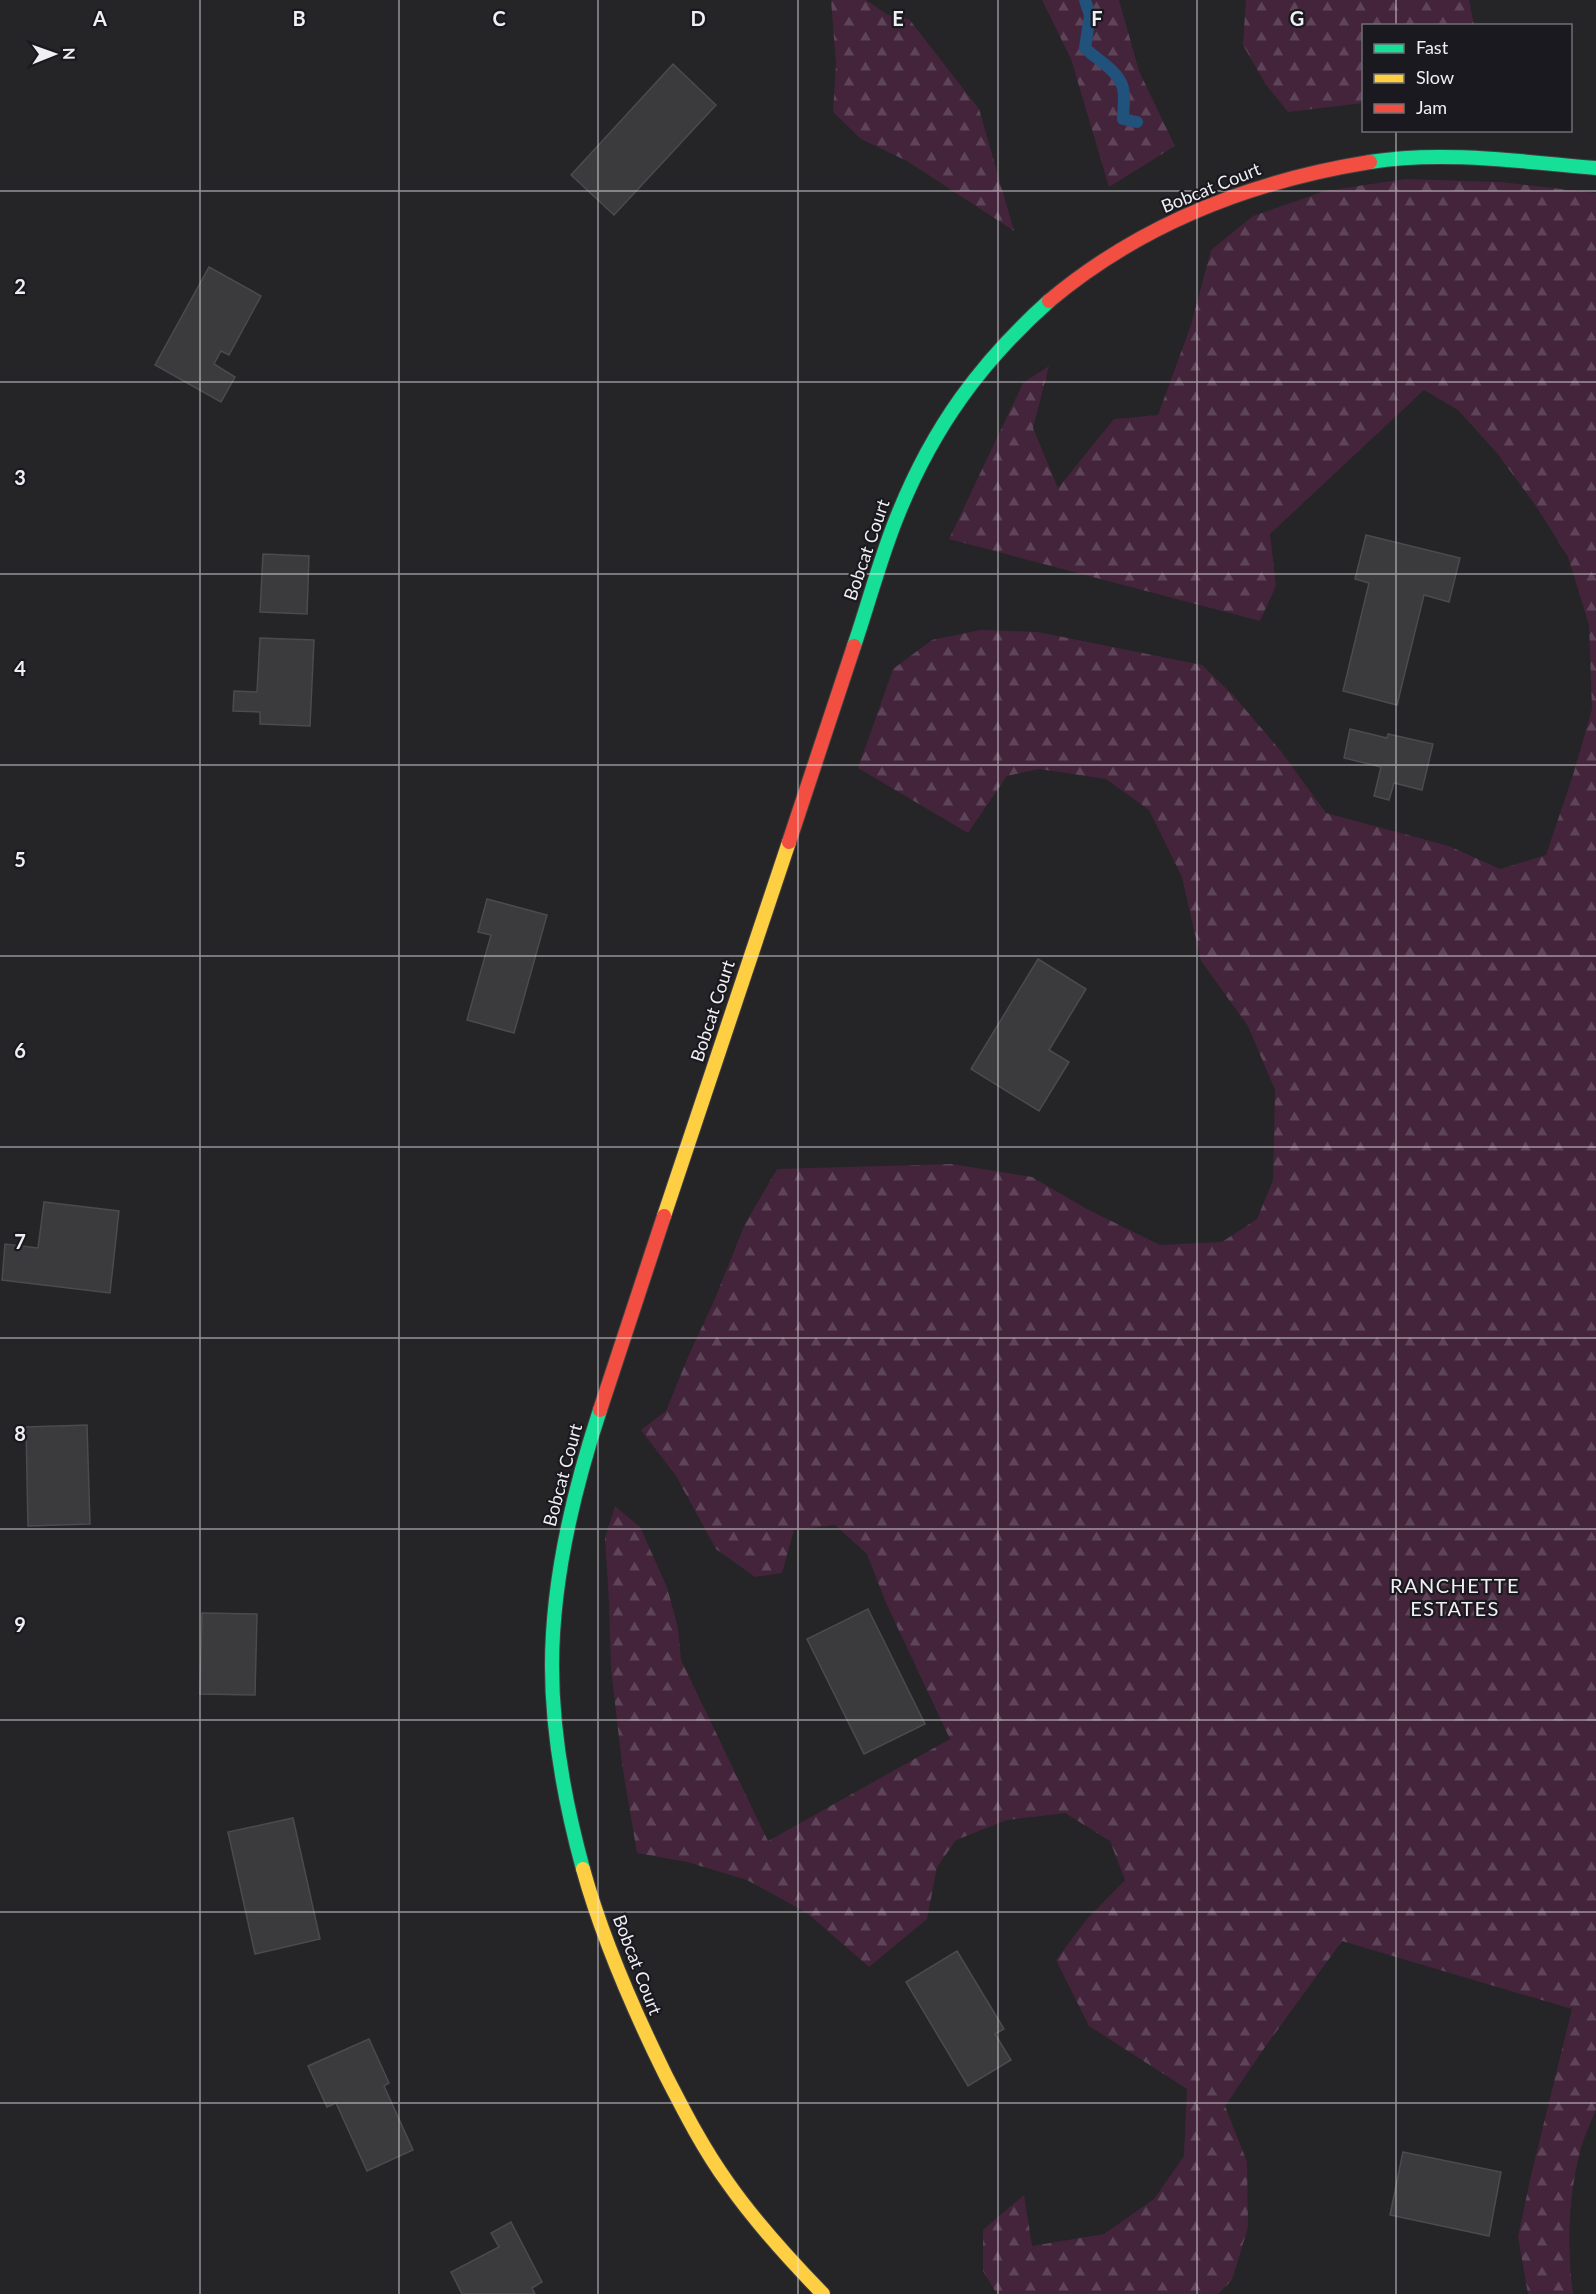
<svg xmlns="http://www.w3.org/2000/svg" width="1596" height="2294" viewBox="0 0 1596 2294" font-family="Lato,sans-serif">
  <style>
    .forest { fill: url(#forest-firs) }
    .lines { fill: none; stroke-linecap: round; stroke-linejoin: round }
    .stream { stroke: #20527c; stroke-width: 12 }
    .building { fill: #3b3a3d; stroke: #4b4b4e; stroke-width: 1.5 }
    .fast-casing { stroke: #414143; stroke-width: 16 }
    .slow-casing { stroke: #414143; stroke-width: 16 }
    .jam-casing { stroke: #414143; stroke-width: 16 }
    .fast { stroke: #16e098; stroke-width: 14 }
    .slow { stroke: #ffcf43; stroke-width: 14 }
    .jam { stroke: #f24e42; stroke-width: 14 }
    .grid { fill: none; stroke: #f0eff3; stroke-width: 1.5; stroke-opacity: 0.55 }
    .labels { text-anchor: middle; stroke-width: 4.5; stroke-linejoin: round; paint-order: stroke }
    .street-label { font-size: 18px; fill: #f0eff3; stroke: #1a191f }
    .neighbourhood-label { font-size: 20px; letter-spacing: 1.5px; fill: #f0eff3; stroke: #1a191f }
    .grid-label { font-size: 20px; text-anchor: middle; font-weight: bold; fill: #f0eff3; stroke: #1a191f; stroke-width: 4.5; stroke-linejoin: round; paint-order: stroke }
  </style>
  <defs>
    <pattern id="forest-firs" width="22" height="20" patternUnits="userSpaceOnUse" patternTransform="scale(1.5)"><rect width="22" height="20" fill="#43243b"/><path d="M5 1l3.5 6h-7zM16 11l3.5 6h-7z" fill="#5e4458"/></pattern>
  </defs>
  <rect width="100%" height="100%" fill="#252427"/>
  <path class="forest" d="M831,0H866L888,15L909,19L979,109L1014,231L907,161L861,139L833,112L836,64Z
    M1042,0H1119L1139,71L1175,146L1109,187L1071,59Z
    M1246,0H1469L1474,25L1364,26L1363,103L1288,112L1266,85L1243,45Z
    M1405,179L1500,182L1596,193V2109C1591,2123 1583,2138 1580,2152C1568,2198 1567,2248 1573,2294H1528L1518,2237L1531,2175L1572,2009L1342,1941L1265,2047L1225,2106L1247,2162L1248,2227L1232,2280L1218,2294H997L983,2271V2230L1024,2195L1032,2246L1104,2234L1154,2199L1184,2156L1187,2089L1089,2026L1056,1960L1087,1919L1125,1880L1110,1841L1065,1813L1007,1820L956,1840L937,1867L927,1919L869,1967L807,1913L747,1880L687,1862L637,1853L622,1764L611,1669L609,1602L605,1538L615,1506L640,1527L667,1587L678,1628L681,1660L768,1841L950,1739L886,1603L867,1554L835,1525L794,1530L782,1573L755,1577L716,1549L676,1476L641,1430L666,1411L688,1357L714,1301L745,1224L777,1169L952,1164L1032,1177L1087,1209L1160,1245L1222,1242L1257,1219L1273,1180L1275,1090L1248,1026L1201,961L1182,877L1149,810L1106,779L1039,769L1007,776L968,833L858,768L893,669L932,640L980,630L1038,632L1202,665L1233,695L1280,750L1326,813L1449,846L1500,869L1546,855L1573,775L1592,709L1589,625L1568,557L1536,506L1497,453L1458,410L1424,390L1270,534L1276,586L1260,621L949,539L1023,383L1049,366L1033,428L1058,488L1114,419L1158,415L1191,325L1211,250L1253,216L1325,191Z"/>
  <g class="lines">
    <path class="stream" d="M1085,0L1090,15L1085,48C1097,60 1116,69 1122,85C1126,94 1123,109 1123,119L1137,122"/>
  </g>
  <path class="building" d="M673,64L716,105L614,215L571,175Z
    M209,267L261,296L229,355L221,351L214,364L235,377L221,402L155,365Z
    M1366,535L1460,558L1449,602L1424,595L1397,705L1343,691L1369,583L1355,579Z
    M263,554L309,556L307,614L260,612Z
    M260,638L314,640L310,726L260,724V712L233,711L234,691L257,692Z
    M1350,729L1387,738L1388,734L1433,744L1422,790L1394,783L1389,800L1374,796L1381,767L1344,758Z
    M487,899L547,915L514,1033L467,1020L491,935L478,932Z
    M1038,959L1086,989L1049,1050L1069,1062L1039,1111L971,1069Z
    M44,1202L119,1211L110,1293L2,1280L5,1244L38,1248Z
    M87,1425L90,1524L28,1526L26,1427Z
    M868,1609L925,1724L864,1754L807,1639Z
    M202,1613L257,1614L255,1695L200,1694Z
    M293,1818L320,1939L255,1954L228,1832Z
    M957,1951L1004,2029L995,2034L1011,2060L968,2086L906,1982Z
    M369,2039L389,2083L384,2086L413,2150L367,2171L336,2103L327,2107L308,2066Z
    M1403,2152L1501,2172L1489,2236L1390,2215Z
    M511,2222L542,2282L532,2288L535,2294H462L451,2272L499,2247L491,2233Z"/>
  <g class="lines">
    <defs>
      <path id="fast" d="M1370,162C1442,150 1524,162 1596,168
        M854,646C869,602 881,555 899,512C934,426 981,362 1049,301
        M583,1869C565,1803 552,1734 552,1666C552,1579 573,1492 600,1410"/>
      <path id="slow" d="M664,1216L789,842
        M583,1869C603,1941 633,2009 666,2076C685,2113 704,2150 728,2183C756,2223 789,2259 823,2294"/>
      <path id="jam" d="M1049,301C1142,223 1252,181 1370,162
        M789,842L854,646
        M600,1410L664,1216"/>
    </defs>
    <use href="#fast" class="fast-casing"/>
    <use href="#slow" class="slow-casing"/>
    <use href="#jam" class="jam-casing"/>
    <use href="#fast" class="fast"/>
    <use href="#slow" class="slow"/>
    <use href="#jam" class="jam"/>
  </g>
  <path class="grid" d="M200,0V2294M399,0V2294M598,0V2294M798,0V2294M998,0V2294M1197,0V2294M1396,0V26M1396,130V2294M0,191H1596M0,382H1596M0,574H1596M0,765H1596M0,956H1596M0,1147H1596M0,1338H1596M0,1529H1596M0,1720H1596M0,1912H1596M0,2103H1596"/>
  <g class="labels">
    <g class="street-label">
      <text transform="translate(1211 188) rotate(-22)" y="6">Bobcat Court</text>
      <text transform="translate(867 550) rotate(-71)" y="6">Bobcat Court</text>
      <text transform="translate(713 1011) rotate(-72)" y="6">Bobcat Court</text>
      <text transform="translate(563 1475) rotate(-75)" y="6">Bobcat Court</text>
      <text transform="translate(637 1965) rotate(69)" y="6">Bobcat Court</text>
    </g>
    <g class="neighbourhood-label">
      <text x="1455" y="1593">RANCHETTE<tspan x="1455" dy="23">ESTATES</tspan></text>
    </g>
  </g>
  <g class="grid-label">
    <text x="100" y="26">A</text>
    <text x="299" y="26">B</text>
    <text x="499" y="26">C</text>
    <text x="698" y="26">D</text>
    <text x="898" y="26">E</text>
    <text x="1097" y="26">F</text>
    <text x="1297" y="26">G</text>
    <text x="20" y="294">2</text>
    <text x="20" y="485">3</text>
    <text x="20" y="676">4</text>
    <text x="20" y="867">5</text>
    <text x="20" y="1058">6</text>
    <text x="20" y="1249">7</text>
    <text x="20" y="1441">8</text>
    <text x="20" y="1632">9</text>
  </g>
  <rect x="1362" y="24" width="210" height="108" fill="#1a191f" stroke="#706f74" stroke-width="1.5"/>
  <rect x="1374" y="44" width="30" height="9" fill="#16e098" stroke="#706f74" stroke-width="1.5"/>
  <text x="1416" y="54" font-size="18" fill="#f0eff3">Fast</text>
  <rect x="1374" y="74" width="30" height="9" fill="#ffcf43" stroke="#706f74" stroke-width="1.5"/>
  <text x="1416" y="84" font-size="18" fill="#f0eff3">Slow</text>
  <rect x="1374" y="104" width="30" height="9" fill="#f24e42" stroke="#706f74" stroke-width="1.5"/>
  <text x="1416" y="114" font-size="18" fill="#f0eff3">Jam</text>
  <g transform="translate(54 54) rotate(89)" stroke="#1a191f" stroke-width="4.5" paint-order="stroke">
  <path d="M0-4.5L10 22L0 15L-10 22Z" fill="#f0eff3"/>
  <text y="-9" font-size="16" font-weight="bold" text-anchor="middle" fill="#f0eff3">N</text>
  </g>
</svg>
